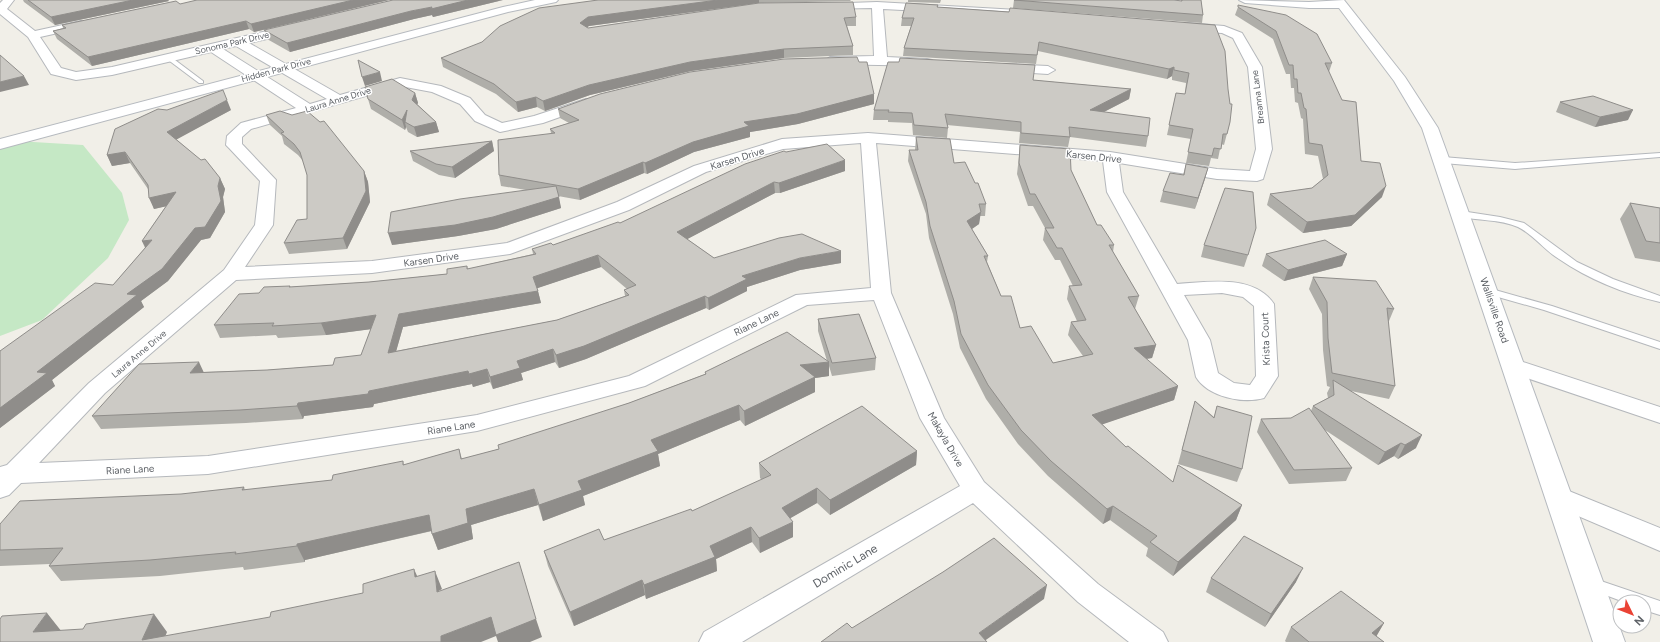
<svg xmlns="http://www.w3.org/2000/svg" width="1660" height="642" viewBox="0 0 1660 642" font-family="Figtree,sans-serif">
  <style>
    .green { fill: #c5e8c5 }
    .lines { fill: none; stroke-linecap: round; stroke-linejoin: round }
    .lane-casing { stroke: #b5b8bc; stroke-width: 2 }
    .street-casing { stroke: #b5b8bc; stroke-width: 2 }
    .secondary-casing { stroke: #b6babf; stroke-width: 2 }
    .lane { fill: #fff; fill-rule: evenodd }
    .street { fill: #fff; fill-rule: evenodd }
    .secondary { fill: #fff; fill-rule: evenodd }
    .wall { fill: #afaea9; fill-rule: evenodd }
    .shaded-wall { fill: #8f8d8a }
    .building { fill: #cccac5; stroke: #8f8d8a; fill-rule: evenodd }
    .labels { text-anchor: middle; stroke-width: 3; stroke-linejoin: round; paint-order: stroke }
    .far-street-label { font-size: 9px; fill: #5f6368; stroke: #fff }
    .street-label { font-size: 10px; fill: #5f6368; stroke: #fff }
    .near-street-label { font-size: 12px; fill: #5f6368; stroke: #fff }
  </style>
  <rect width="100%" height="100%" fill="#f1efe8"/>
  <path class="green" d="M0,140L83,145L122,193L129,220L108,258L42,320L0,336Z"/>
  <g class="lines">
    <defs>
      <path id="lane" d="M167,57H171L203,81V83H199L167,59Z
        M1660,153V157L1515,169L1443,163L1439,160L1443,157L1515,163Z
        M1461,211L1500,217L1524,223L1577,262L1613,279L1660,296V302C1625,294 1588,279 1559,259C1544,250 1534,235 1518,227C1500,219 1477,221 1458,216V212Z
        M1488,288L1552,306L1660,342V349L1544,310L1484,293L1483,291L1484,289Z
        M1592,578L1660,601V615L1644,610V602H1624L1587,588L1584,584L1587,580Z"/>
      <path id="street" d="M3,0H14L7,9L35,31L81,21L85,23L87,25L85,27L40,37L61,68L76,72L112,67L293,25L299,29L297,32L249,43L340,95L400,78L441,86L470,98L485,115L502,123L534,116L586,99L591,100L593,103L591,106L543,123L500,132L475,121L460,104L432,92L400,86L251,129L242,137V144L276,180L273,225L245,267L372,261L507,243L617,202L694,166L782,139L868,133L1110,152L1217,169L1250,171L1256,149L1248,67L1233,38L1222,33L1187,31L1181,27L1187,23L1224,26L1242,33L1262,67L1272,149L1263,179L1257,181L1217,179L1119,163L1123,192L1177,284C1208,282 1254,274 1274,304L1278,376L1264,398C1243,404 1208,397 1196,377L1188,340L1107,192L1103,161L876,143L891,293L944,418L984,482L1098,584L1163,632L1168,642H1129L1078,602L973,503L742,642H699L704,632L960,486L920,418L874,300L807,305L645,386L477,431L208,474L21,483L9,495L0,498V467L7,465L89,383L224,270L255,225L260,181L229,148L226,145L227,136L241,123L296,108L211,52L112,75L76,80L51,74L28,37L0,14V3ZM236,46L327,99L310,104L223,49ZM861,143L871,288L796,295L629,376L477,415L208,456L39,463L105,393L236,280L372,273L510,254L629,210L706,172L783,149ZM1222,293L1243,297L1254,306L1256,376L1250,385L1234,383L1218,373L1210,340L1184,295Z
        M877,2L1037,11L1043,14L1037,17L883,9L887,57L927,59L932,60L933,63L932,66L825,64L824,61L830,57L874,56L872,8L824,9L818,6L820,4Z
        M1006,64L1048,66L1055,70L1048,74L1001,71L999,68L1001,65Z
        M1514,359L1660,407V423L1506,371L1503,366L1506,361Z
        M1559,487L1660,528V551L1550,504L1546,497L1550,490Z"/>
      <path id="secondary" d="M535,0H558L556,2L508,12L0,149V139L503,7Z
        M1239,0L1309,2L1344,0L1405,77L1438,128L1625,642H1593L1422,128L1394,81L1339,8H1309L1245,3Z"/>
    </defs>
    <use href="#lane" class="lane-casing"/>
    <use href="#street" class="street-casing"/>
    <use href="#secondary" class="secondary-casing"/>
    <use href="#lane" class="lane"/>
    <use href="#street" class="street"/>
    <use href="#secondary" class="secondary"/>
  </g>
  <path class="wall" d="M23,0H168L169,1L55,25L24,2Z
    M389,0L254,32L249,29L92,66L57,39L53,31L63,28L62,25L180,4Z
    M503,0L433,17L432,15L414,19L290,52L267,39L264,30Z
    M598,0H851L850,1L759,3L589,26L587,27L588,28L856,17V26H847L853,46V55L784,58L691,71L590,95L545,111L537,107L518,112L496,94L443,67L441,58Z
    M908,0H941L940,3L908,2Z
    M1014,0L1181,1V0H1201L1203,15L1202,23L1013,8Z
    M938,5V7L1215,25L1230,122L1224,145L1221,144L1218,159L1211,158L1209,166L1186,163L1191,139L1167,135L1176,93L1185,94L1186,83L1172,80V76L1167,79L1038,51L1036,64L903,56L904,48L911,26H901L902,18Z
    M1238,7L1332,63L1329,72L1361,161L1382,197L1351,226L1303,233L1267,205L1270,194L1312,188L1323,179L1318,156L1305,154L1303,119L1301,118L1298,103L1295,102L1294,88H1291L1290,74H1286L1273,39L1235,15Z
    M1033,80L1131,89L1129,99L1104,112L1148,136L1146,147L1070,137L1068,147L1019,143L1020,132L947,125L948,128L947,138L913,135L912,123L888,122V120H873L874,110Z
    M415,93L418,103L417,104L436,122L439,132L417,137L408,132L406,127L405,130L371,109L368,99Z
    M1560,102L1628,120L1595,127L1556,112Z
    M874,104L798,124L750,132V137L694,152L647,174L644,173L580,200L558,196L561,208L496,229L458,236L392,245L526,190L501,186L499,175L551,133L550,129L569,123L560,118L558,109Z
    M167,110H231L176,139L220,178L225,189L223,197L225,212L210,238L201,240L168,281L141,301L144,307L52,380L55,386L0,428V351L113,285L145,248L142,241L166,206L154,209L148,189L130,163L112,166L107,155Z
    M266,115L364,171L368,182L370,202L347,249L289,254L284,243L307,219V175L303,161L298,155L284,144L282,136L270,125Z
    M916,137L954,163L975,183L986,204L985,216H980L979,224L972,229L988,256L987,262L1001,296L1020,328L1053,363L1083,356L1068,335L1071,322L1077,321L1067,299L1069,286H1073L1060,260H1055L1043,240L1045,228L1033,206H1028L1017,174L1019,156L1020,145L1071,170L1097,225L1114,245L1113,252L1139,296L1135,309L1156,345L1152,358L1146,359L1178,386L1174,400L1102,424L1126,447L1173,482L1178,465L1242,505L1236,520L1173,576L1146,556L1148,548L1110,520L1103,524L1048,476L1018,444L986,399L960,348L953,314L929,238L926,214L908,161L909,150H915Z
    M492,141L494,151L455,178L439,175L413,161L410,151Z
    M786,152L845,171L780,193H775L687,239L714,258L841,263L800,270L747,287V291L709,310L706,308L586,359L559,368L555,362L521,373L523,380L493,389L490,382L473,387L472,384L374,404L373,407L304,416L303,419L246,423L101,429L92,416L204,372L267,370L333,365L361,355L371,329L326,335L278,338L276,335L220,338L214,325L259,293L290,286L291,287L369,282L447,274L467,266L468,269L533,254L532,249L553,245L620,223ZM601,267L627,289L624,290L625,296L557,320L396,351L403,327L541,303L537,288Z
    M1186,164L1208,168L1195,209L1160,202L1163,191L1183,175Z
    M1630,203L1660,208V262L1635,258L1620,219Z
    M1204,245L1248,255L1244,267L1201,257Z
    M1266,254H1347L1342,266L1284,281L1262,266Z
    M1313,277L1394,309L1389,321H1388L1395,386L1389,399L1351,391L1416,448L1398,459L1394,456L1378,465L1325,430L1352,468L1346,481L1289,484L1257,432L1261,419L1291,418L1311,411L1313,406L1328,398L1327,393L1330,387L1327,386L1323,350L1322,314L1309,289Z
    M818,319L876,358L875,370L832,376L829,366V376L815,378V392L745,426L740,420L658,454L660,466L583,496L585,505L543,521L538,505L471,525L473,539L438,550L432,534V531L305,560V562L244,570L243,567L160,576L61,581L49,566L50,564L0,566V550L244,487L245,490L332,480L403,461L404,465L459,449L462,459L499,449L629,403L705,374V372L827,361L818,331Z
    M1195,401L1214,417L1217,406L1242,469L1237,482L1178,464Z
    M917,451L916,465L830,515L817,503L790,518L793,537L760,553L752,542L716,559L717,571L646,599L645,595L574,626L548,566L544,551L604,540L692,511L762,480L760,478L759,463Z
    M1211,578L1296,582L1265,627L1206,592Z
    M1384,623L1376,636L1384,642H1286L1285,641L1291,627Z"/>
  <path class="shaded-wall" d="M133,0H168L169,1L55,25L51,17Z
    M353,0H389L254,32L251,24Z
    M468,0H503L433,17L432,15L414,19L290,52L287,43L411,11Z
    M718,0H759V3L589,26L582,31L580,23L588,17Z
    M246,21L249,29L92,66L88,57Z
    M784,49V58L691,71L590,95L545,111L543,101L589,85L690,62Z
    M1174,67L1172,76L1167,79L1169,69Z
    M380,72L382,81L365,86L362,77Z
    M24,76L29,85L0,92V82Z
    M1131,89L1129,99L1088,120L1090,110Z
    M415,93L418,103L414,110L412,100Z
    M874,94V104L798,124L750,132V137L694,152L647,174L645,163L693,142L744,122Z
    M536,97L537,107L518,112L516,102Z
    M227,100L231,110L172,142L167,132Z
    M407,110L405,122L406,127L405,130L402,120Z
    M1633,110L1628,120L1595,127L1600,117Z
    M436,122L439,132L417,137L414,127Z
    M492,141L494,151L455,178L452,167Z
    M125,152L130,163L112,166L107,155Z
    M845,160V171L780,193L779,183Z
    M643,162L644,173L580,200L578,189Z
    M1208,168L1205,179L1195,209L1198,198Z
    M364,171L368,182L370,202L347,249L343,238Z
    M220,178L225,189L223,197L225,212L210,238L201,240L168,281L141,301L144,307L52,380L55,386L0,428V408L37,372L127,294L218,186Z
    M774,182L775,193L678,244L677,232Z
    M1386,186L1382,197L1351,226L1303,233L1307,222Z
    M176,192L181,203L154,209L149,198Z
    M559,197L561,208L496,229L458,236L392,245L388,233Z
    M981,212L979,224L966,233L967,221Z
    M152,240L148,252L142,241Z
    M841,251V263L800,270L747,287V291L709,310L708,298L742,276L800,258Z
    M1347,254L1342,266L1284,281L1288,270Z
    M598,255L601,267L535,289L533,277Z
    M538,291L541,303L403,327L392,366L388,353L399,314Z
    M705,296L706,308L586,359L559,368L556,355Z
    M376,315L380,328L326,335L321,323Z
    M1156,345L1152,358L1130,361L1134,348Z
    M553,349L555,362L521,373L523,380L493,389L490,377L517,361Z
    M199,362L205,375L190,373Z
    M829,362V376L815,378V392L745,426L744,411L800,365Z
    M487,369L490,382L473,387L469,374Z
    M468,371L472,384L374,404L373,407L304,416L303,419L297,406L298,403L369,391Z
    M1178,386L1174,400L1089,429L1092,415Z
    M739,405L740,420L658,454L660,466L583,496L585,505L543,521L539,505L578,481L651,440Z
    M1422,435L1416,448L1398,459L1405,445Z
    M1401,443L1394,456L1378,465L1385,452Z
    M917,451L916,465L830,515V500Z
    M817,488V503L782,523V508Z
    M534,489L538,505L471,525L473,539L438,550L432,534L466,509Z
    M1242,505L1236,520L1173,576L1178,562Z
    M1113,506L1110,520L1103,524L1107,509Z
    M429,515L435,530L305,560V562L297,546V544Z
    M793,522V537L760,553L759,538Z
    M751,527L752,542L716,559L717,571L646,599L644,585L710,546Z
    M1303,568L1296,582L1265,627L1271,614Z
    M414,569L422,587L415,577Z
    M435,571L442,589L437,592Z
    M642,580L645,595L574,626L570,612Z
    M1047,585L1044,599L983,642L979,633Z
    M47,613L62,632H33Z
    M154,614L167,632L163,642L142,640Z
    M491,617L536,619L542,637L530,642H498L496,636L481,642H441V636Z
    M1384,623L1376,637L1372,633Z"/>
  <path class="building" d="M28,0H133L51,17Z
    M197,0H353L251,24L246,21L88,57L53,31L66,28L62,25L176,1L180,4Z
    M393,0H468L431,9L432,7L411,11L287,43L264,30Z
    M598,0H718L588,17L580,23L588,28L759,3L853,2L856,17L844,18L853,46L784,49L690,62L589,85L543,101L536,97L516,102L494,84L441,58L482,42L500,26L539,8Z
    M1014,0H1174L1182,1V0H1201L1203,15Z
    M906,3L938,5L937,7L1009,12L1010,8L1215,25L1225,51L1228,89L1230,104H1232L1230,122L1227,134H1223L1221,149L1214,148L1212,156L1188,152L1193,129L1169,125L1176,93L1185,94L1189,73L1174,70V67L1169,69L1039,42L1037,55L904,48L914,18H902Z
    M1238,5L1286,15L1317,34L1332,63H1325L1342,100L1356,102L1361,161L1380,163L1386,186L1355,215L1307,222L1270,194L1312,188L1328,175L1322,145L1309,143L1306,109L1304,108L1301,93H1298L1297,79H1294L1293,65H1289L1276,31L1238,7Z
    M0,55L24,76L0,82Z
    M857,57L859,62H867L874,94L797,114L744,122L749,126L693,142L645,163L643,162L578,189L499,175L498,140L555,133L550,129L579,120L558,109L600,94L690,72L784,59Z
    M900,58L1035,65L1033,80L1131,89L1090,110L1150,118L1148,136L1069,127L1070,137L1021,133V122L945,114L948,128L914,125L912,113L888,112L889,110H874L888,62H899Z
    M358,60L380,72L362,77Z
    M392,79L415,93L412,100L436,122L414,127L405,122L407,110L402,120L368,99L365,87Z
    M223,90L227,100L167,132L201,160L205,159L220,178L218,186L221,201L205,227L195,228L162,269L127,294L137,295L37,372L47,373L0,408V351L95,283L113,285L152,240L142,241L176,192L149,198L148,185L125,152L107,155L115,129L158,109L167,110Z
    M1593,96L1633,110L1600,117L1560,102Z
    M280,111L292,115L307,111L320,122L324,121L364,171L366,191L343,238L284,243L297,220L307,219V175L300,152L294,144L281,133L284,132L266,115Z
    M916,137L950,139L954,163L965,162L975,183H978L986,204H979L981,212L967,221L988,256H984L1001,296H1011L1020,328L1031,326L1053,363L1093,354L1071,322L1086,320L1069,286L1082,285L1062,248H1057L1045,228H1054L1035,194H1030L1019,163L1020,145L1070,149L1071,170L1097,225H1101L1114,245H1109L1139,296L1128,297L1156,345L1134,348L1178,386L1092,415L1126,447L1128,446L1173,482L1178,465L1242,505L1178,562L1150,542L1157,536L1113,506L1107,509L1051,461L1021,430L988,385L961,334L954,301L930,226L926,202L909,150H918Z
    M492,141L452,167L436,164L410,151Z
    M827,144L845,160L779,183L774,182L677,232L714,258L779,238L802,234L841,251L800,258L742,276L747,279L708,298L705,296L584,346L556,355L553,349L517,361L520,368L490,377L487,369L469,374L468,371L369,391L368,394L298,403L297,406L240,410L92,416L139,364L199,362L190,373L267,370L333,365L335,358L361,355L376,315L321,323L272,326L274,323L214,325L239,294L259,293L264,287L290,286L289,287L369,282L447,274V269L467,266V269L536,254L532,249L551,243L553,245L618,222L620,223L745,164L784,151L786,152ZM598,255L636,285L624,290L629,295L557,320L388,353L399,314L538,291L533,277Z
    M1186,164L1208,168L1198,198L1163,191L1170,173L1184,175Z
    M556,186L559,197L493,217L455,225L388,233L391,212L460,199Z
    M1225,188L1253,192L1256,228L1248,255L1204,245Z
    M1630,203L1660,208V243L1646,241Z
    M1325,240L1347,254L1288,270L1266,254Z
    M1313,277L1376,281L1394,309L1387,308L1395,386L1332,373L1328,338L1327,302Z
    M859,314L876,358L832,363L818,319Z
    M787,332L829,362L800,365L815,377L744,411L739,405L651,440L658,451L578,481L582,490L539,505L534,489L466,509L468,523L432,534L429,515L297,544V546L235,554L236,552L150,560L49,566L63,548L0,550V524L20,501L181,494L244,487L242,490L332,480L333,475L403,461V465L459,449L461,459L499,449L498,445L629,403L706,374L705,372Z
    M1333,380L1422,435L1405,445L1401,443L1385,452L1313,406L1334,395Z
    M1195,401L1214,418L1217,406L1252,416L1242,469L1182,450Z
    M862,406L917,451L830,500L817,488L782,508L793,522L759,538L751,527L710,546L715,557L644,585L642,580L570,612L544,551L599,529L604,540L691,509L692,511L771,475L759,463Z
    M1309,408L1352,468L1294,470L1261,419L1291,418Z
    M1244,536L1303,568L1271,614L1211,578Z
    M994,538L1047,585L979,633L987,642H821L847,623L852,628L943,572Z
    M519,562L536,619L496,635L491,617L441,636V642H0V619L2,616L47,613L33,632L83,629L86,624L154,614L142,640L270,617L271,612L363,593V584L414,569L415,577L435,571L437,592Z
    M1341,591L1384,623L1372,633L1384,642H1309L1291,627Z"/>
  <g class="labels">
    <g class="far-street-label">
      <text transform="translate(232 43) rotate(-13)" y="3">Sonoma Park Drive</text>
      <text transform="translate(276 70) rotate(-15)" y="3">Hidden Park Drive</text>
      <text transform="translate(1258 97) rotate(-97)" y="3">Breanna Lane</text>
      <text transform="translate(338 100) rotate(-17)" y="3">Laura Anne Drive</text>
      <text transform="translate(139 354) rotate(-40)" y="3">Laura Anne Drive</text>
    </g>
    <g class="street-label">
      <text transform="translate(1094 156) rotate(6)" y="4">Karsen Drive</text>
      <text transform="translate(737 158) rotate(-17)" y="4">Karsen Drive</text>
      <text transform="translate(431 259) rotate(-8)" y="4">Karsen Drive</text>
      <text transform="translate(1495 310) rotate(71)" y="4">Wallisville Road</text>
      <text transform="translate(756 322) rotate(-26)" y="4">Riane Lane</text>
      <text transform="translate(1265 339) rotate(-92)" y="4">Krista Court</text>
      <text transform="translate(451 427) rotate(-9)" y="4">Riane Lane</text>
      <text transform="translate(946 439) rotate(60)" y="4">Makayla Drive</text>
      <text transform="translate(130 469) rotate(-3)" y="4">Riane Lane</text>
    </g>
    <g class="near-street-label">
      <text transform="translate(845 566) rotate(-31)" y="4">Dominic Lane</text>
    </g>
  </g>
  <g transform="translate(1632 614) rotate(133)"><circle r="19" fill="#ffffff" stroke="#bfc1c3"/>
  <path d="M0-3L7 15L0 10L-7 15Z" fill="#ea4335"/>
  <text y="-6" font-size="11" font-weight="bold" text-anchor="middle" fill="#5f6368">N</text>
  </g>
</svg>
